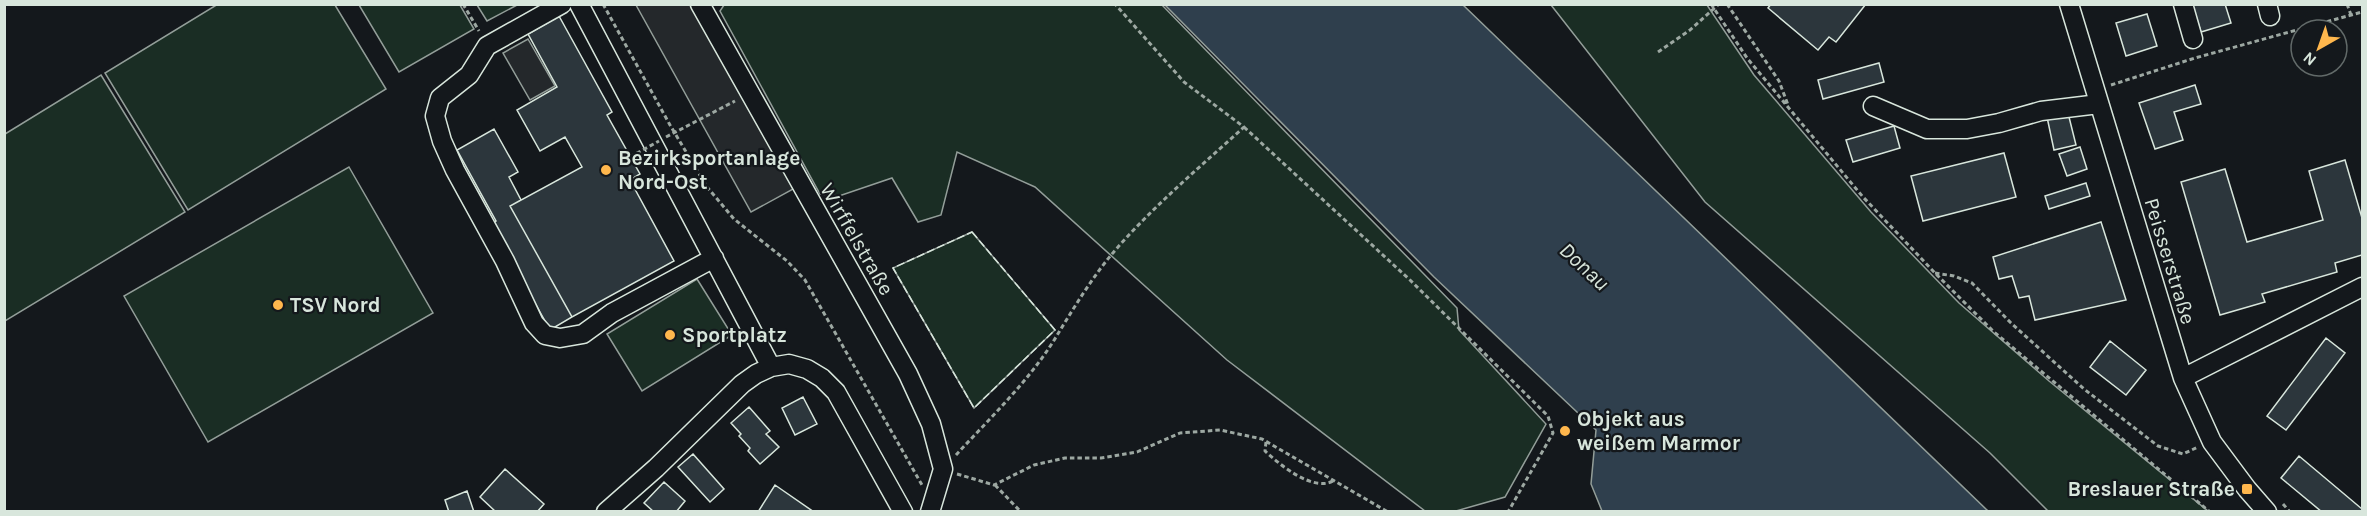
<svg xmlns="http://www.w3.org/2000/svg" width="2367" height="516" viewBox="0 0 2367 516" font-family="Karla,sans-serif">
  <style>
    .green { fill: #1a2d24; stroke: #939e99; stroke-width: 1.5 }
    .parking { fill: #24282b; stroke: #939e99; stroke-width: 1.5 }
    .water { fill: #2f3f4d; stroke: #939e99; stroke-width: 1.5 }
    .building { fill: #2c363c; stroke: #d8e6dc; stroke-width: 1.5 }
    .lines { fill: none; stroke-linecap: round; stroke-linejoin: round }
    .minor-casing { stroke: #d8e6dc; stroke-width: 21 }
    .path { stroke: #9da8a2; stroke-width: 3; stroke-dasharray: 4.5 3; stroke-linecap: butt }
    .minor { stroke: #14181c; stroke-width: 18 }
    .path-bridge { stroke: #9da8a2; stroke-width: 3; stroke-dasharray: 4.5 3; stroke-linecap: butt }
    .fence { stroke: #d8e6dc; stroke-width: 1.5; stroke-dasharray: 8 3; stroke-linecap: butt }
    .poi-dot { fill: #ffb74d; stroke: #14181c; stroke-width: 2 }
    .labels { text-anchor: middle; stroke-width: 4.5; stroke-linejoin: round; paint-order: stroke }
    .poi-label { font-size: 21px; font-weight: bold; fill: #d8e6dc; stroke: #14181c; text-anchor: start }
    .street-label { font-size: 21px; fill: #d8e6dc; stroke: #14181c }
    .water-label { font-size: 22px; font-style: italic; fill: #d8e6dc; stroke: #14181c }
  </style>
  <rect width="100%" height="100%" fill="#14181c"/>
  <path class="green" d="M218,4L335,5L386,89L188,210L105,73Z
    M359,5H460L474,29L399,72Z
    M477,5H517L487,21Z
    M724,5H1162L1457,308L1459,330L1546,424L1505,497L1456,511H1425L1227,360L1035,187L957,152L941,215L918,222L892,178L839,196L820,194L720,11Z
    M1551,5H1707L1754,75L1871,212L1959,303L2049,381L2208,511H2048L1990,453L1705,202Z
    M101,75L185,212L5,321V134Z
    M349,167L433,313L208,442L124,296Z
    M972,232L1055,330L974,408L893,268Z
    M697,279L732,335L642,391L607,334Z"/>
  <path class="parking" d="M636,5H694L795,188L751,212Z
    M528,39L555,86L530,100L503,53Z"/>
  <path class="water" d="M1165,5H1463L1988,511H1602L1591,484L1596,430L1434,277Z"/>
  <path class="building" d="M1771,4H1866L1836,42L1829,37L1818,50L1768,8Z
    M2192,4H2225L2231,23L2201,32Z
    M2147,14L2157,46L2126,56L2116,23Z
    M559,16L612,112L607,115L640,174L630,180L674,261L572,317L510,206L582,167L565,137L540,151L517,110L557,87L528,34Z
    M1879,63L1884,82L1823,99L1818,80Z
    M2195,85L2201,104L2174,112L2183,140L2155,149L2139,103Z
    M2068,113L2076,145L2054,150L2047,117Z
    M1894,126L1900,148L1853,162L1846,140Z
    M494,129L518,172L509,177L521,200L510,206L572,317L550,330L491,224L496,221L457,150Z
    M2080,147L2087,169L2067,176L2059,154Z
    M2004,153L2016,197L1923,221L1911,176Z
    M2345,160L2362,218V255L2335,263L2337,272L2262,294L2265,302L2220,315L2181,182L2225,169L2247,242L2323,220L2309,171Z
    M2086,183L2090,196L2049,209L2045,196Z
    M2101,222L2126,300L2035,320L2029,296L2019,298L2012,276L1999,279L1993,257Z
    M2326,338L2345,353L2286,430L2267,416Z
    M2110,341L2146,370L2126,395L2090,367Z
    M803,397L817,424L795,435L782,408Z
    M749,407L770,431L766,434L779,447L760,464L748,451L750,448L739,436L741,434L731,423Z
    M693,454L724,489L710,502L678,467Z
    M2299,456L2362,509V512H2322L2281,478Z
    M505,469L544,504L537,512H496L480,497Z
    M664,482L685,501L676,512H654L644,503Z
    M775,485L814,512H758Z
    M467,491L474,512H449L445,500Z"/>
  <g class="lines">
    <defs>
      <path id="minor" d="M562,4L487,46L469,75L440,98L435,116L442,141L455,170L505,261L534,323L545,335L560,338L583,334L612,313L714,258
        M579,4L771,367
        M700,4L908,374L931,424L943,469L930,512
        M2069,4L2183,378L2212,442L2247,489L2267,512
        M2183,4L2193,39
        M2267,4L2270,16
        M1873,106L1927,129H1967L1999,123L2041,111L2099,104
        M2183,378L2362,287
        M606,512L656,468L742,384L756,374L771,367L789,364L807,369L822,378L836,392L903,512"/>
    </defs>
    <use href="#minor" class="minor-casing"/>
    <path class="path" d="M463,4L479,31
      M603,4L670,125L707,187L734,219L787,261L805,280L922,485
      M1711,4L1747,58L1863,197L1935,273L1994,332L2210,512
      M1727,4L1779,81L1788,105
      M2347,4L2351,15
      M1658,52L1690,30L1719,4
      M2111,85L2195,58L2362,12
      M1244,127L1410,280L1548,416L1553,433L1508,512
      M666,137L735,101
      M1935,273L1954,276L1972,283L2011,323L2084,389L2158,446L2183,454L2198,447
      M1266,442L1265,451C1280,465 1313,492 1333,481
      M956,455C990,418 1030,380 1056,337C1075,306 1094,274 1118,247C1156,204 1201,166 1244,127L1184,82L1115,4
      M957,474L994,485L1034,465L1065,458H1101L1137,452L1180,433L1220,430L1262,439L1388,512
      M995,485L1021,512
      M2283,504L2290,512"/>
    <use href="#minor" class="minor"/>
    <path class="path-bridge" d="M630,157L659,141"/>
    <path class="fence" d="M972,232L1055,330L974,408L893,268Z"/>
  </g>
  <g class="poi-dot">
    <circle cx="606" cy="170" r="6"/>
    <circle cx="278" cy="305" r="6"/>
    <circle cx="670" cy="335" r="6"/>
    <circle cx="1565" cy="431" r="6"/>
    <rect x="2241" y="483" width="12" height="12" rx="3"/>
  </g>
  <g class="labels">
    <g class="poi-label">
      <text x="618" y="165">Bezirksportanlage<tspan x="618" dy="24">Nord-Ost</tspan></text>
      <text x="290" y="312">TSV Nord</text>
      <text x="682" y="342">Sportplatz</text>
      <text x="1577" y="426">Objekt aus<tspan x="1577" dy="24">weißem Marmor</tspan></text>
      <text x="2235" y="496" text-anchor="end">Breslauer Straße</text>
    </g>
    <g class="street-label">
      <text transform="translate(857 239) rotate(60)" y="7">Wirffelstraße</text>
      <text transform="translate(2170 261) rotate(73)" y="7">Peisserstraße</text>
    </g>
    <g class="water-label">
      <text transform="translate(1585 266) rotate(43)" y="8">Donau</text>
    </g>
  </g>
  <rect width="2367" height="516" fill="none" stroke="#d8e6dc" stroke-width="12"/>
  <g transform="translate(2319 48) rotate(220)"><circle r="28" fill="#14181c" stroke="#626a69" stroke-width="1.5"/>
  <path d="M0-4.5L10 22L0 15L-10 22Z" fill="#ffb74d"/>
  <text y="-9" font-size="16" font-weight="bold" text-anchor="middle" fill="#d8e6dc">N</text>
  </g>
</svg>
